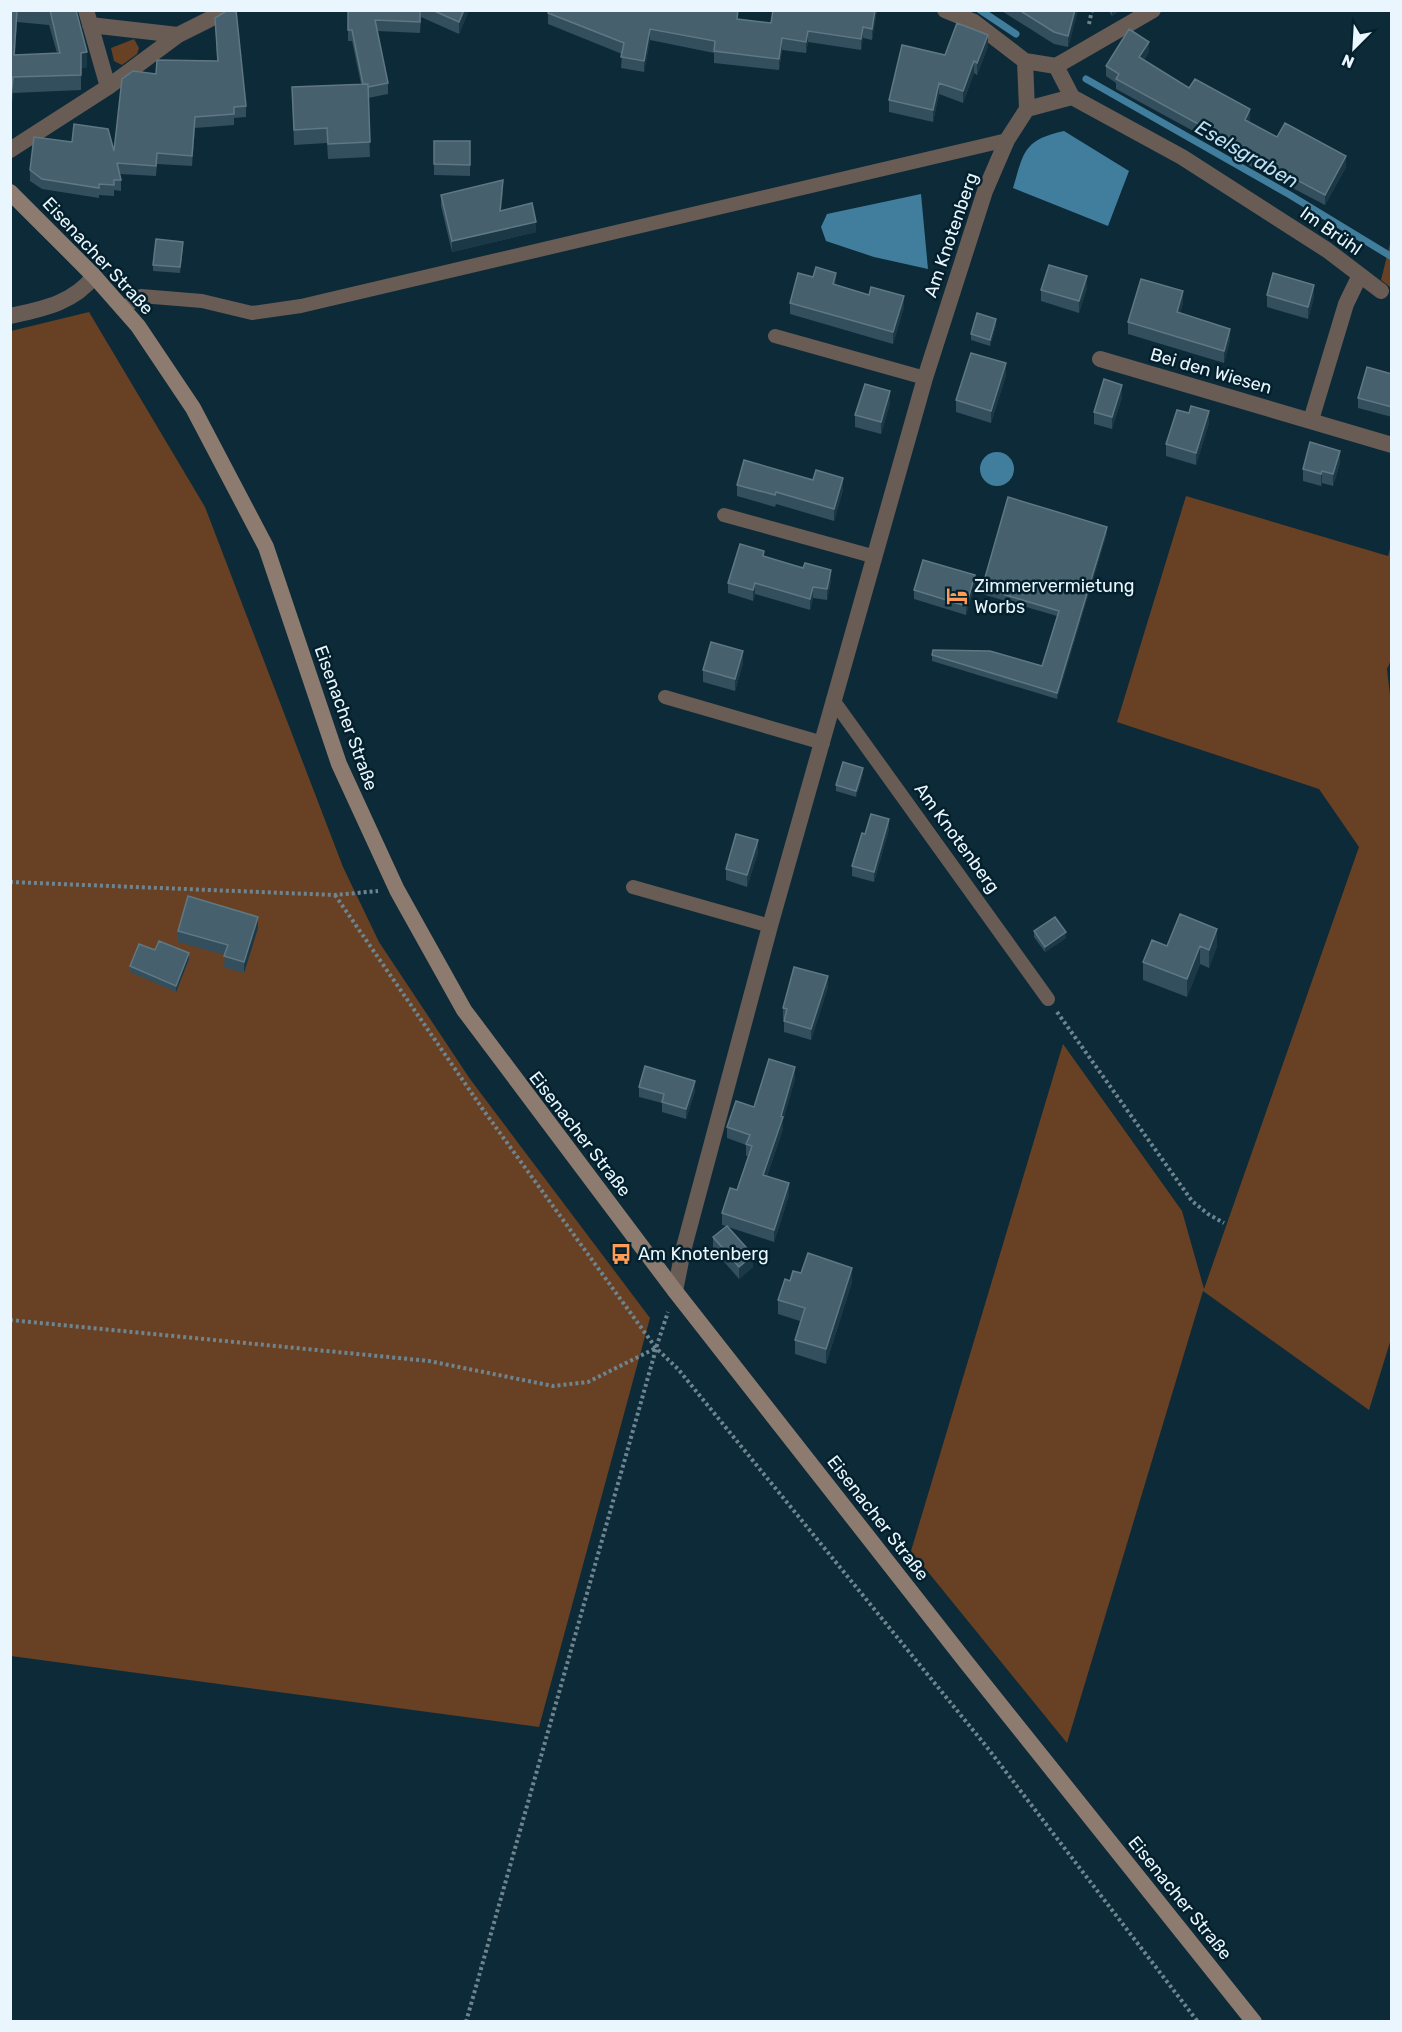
<svg xmlns="http://www.w3.org/2000/svg" width="1402" height="2032" viewBox="0 0 1402 2032" font-family="Rubik,sans-serif">
  <style>
    .green { fill: #684023 }
    .water { fill: #417e9e }
    .lines { fill: none; stroke-linecap: round; stroke-linejoin: round }
    .stream { stroke: #417e9e; stroke-width: 7 }
    .path { stroke: #6e848f; stroke-width: 4; stroke-dasharray: 3 3; stroke-linecap: butt }
    .service { stroke: #685c55; stroke-width: 14 }
    .minor { stroke: #685c55; stroke-width: 16 }
    .secondary { stroke: #8d7b6f; stroke-width: 16 }
    .wall { fill: #334e5c; fill-rule: evenodd }
    .shaded-wall { fill: #1b3846 }
    .building { fill: #46606d; stroke: #607784; stroke-width: 1.5 }
    .labels { text-anchor: middle; stroke-width: 5; stroke-linejoin: round; paint-order: stroke }
    .street-label { font-size: 18px; fill: #e9f6fd; stroke: #04202d }
    .poi-label { font-size: 18px; fill: #e9f6fd; stroke: #04202d; text-anchor: start }
    .water-label { font-size: 20px; font-style: italic; fill: #bfe0f4; stroke: #04202d }
  </style>
  <rect width="100%" height="100%" fill="#0d2a38"/>
  <path class="green" d="M134,39L139,48L137,54L122,65L114,61L111,48Z
    M1391,240V288L1381,280Z
    M89,312L205,507L343,867L379,942L470,1079L650,1318L539,1727L11,1656V331Z
    M1186,496L1388,556L1391,545L1392,658L1387,669L1392,713L1391,1339L1369,1410L1203,1291L1067,1743L911,1551L1063,1044L1182,1211L1204,1289L1359,847L1319,789L1117,722Z"/>
  <path class="water" d="M1064,131L1129,171L1108,226L1013,188C1024,152 1023,140 1064,131Z
    M921,194L928,269L874,257L826,241L821,227L827,214Z
    M980 469a17 17 0 1 1 34 0a17 17 0 1 1-34 0Z"/>
  <g class="lines">
    <path class="stream" d="M980,10L1016,34
      M1086,79L1290,195L1392,257"/>
    <path class="path" d="M1089,24L1092,10
      M10,882L335,895L378,891
      M335,895L484,1111L656,1348L678,1369L986,1746L1198,2022
      M1057,1012L1192,1201L1208,1214L1224,1223
      M10,1320L429,1361L553,1386L588,1382L656,1348L668,1312
      M466,2022L656,1349"/>
    <path class="service" d="M122,309L141,296L202,301L252,313L301,306L1007,140
      M775,336L925,378
      M724,515L872,556
      M665,697L823,743
      M833,700L1048,999
      M633,887L770,926"/>
    <path class="minor" d="M86,10L108,87
      M945,10L974,22L1025,61L1056,66L1153,10
      M90,25L178,35
      M1025,61L1027,109
      M1056,66L1072,97L1182,157L1327,250L1381,291
      M1027,109L1072,97
      M10,150L108,87L178,35L228,10
      M10,316C42,309 74,303 94,276
      M1100,359L1392,445
      M1311,420L1346,304L1360,275
      M675,1291L683,1251L770,926L925,378L985,191L1007,140L1027,109"/>
    <path class="secondary" d="M10,192L94,276L138,326L193,408L266,547L339,764L397,890L464,1010L675,1291L966,1662L1254,2022"/>
  </g>
  <path class="wall" d="M10,10H76L87,67L81,68V90L13,93L11,114H10ZM17,22L49,25L57,53L15,55Z
    M348,10H469L459,34L421,17L420,33L377,31L388,83V94L368,98L370,157L328,159L327,143L294,145L292,87L361,84L352,41H348Z
    M773,10H877L872,40L863,38L861,50L808,42L806,53L782,50L779,70L714,63V53L650,40L644,72L621,68L622,54L548,24V13L738,19L771,23Z
    M1000,10H1078L1068,47L1054,44Z
    M1108,10H1120L1112,16Z
    M215,18L246,106V117L234,118V125L195,128L192,166L157,164L156,176L120,174L121,180V191L114,190V196L99,195V198L42,189L30,181V170L114,151L156,74L217,61Z
    M988,46L977,75L974,73L963,103L939,94L933,122L889,112V100L945,55Z
    M1149,52L1144,60L1189,88L1250,120L1249,122L1277,137L1346,167L1325,205L1241,161V157L1116,89V83L1106,76V66Z
    M434,141H470V176L434,175Z
    M503,191L501,210L536,232L452,252L441,206V195Z
    M183,248L180,273L153,271V265Z
    M836,284V285L904,307L893,344L790,314V303Z
    M1087,288L1079,313L1041,301V290Z
    M1267,295L1314,297L1308,319L1267,307Z
    M1183,303L1180,313L1230,340L1224,363L1128,334V322Z
    M996,325L990,346L971,340V334Z
    M1392,374V417L1358,408V398Z
    M1006,375L991,423L956,412V400Z
    M1122,397L1112,429L1094,424V412Z
    M890,403L881,434L855,427V415Z
    M1209,423L1196,465L1166,456V444Z
    M1340,463L1333,486L1322,483L1321,486L1303,481V469Z
    M737,485L843,490L834,521L776,504L775,507L737,496Z
    M1107,533L1057,699L932,661V655L1042,666L1057,616L982,594V588Z
    M764,557L831,581L827,600L813,598L810,610L755,594L753,601L728,593V583Z
    M975,584L966,615L914,599V590Z
    M743,663L735,691L703,682V670Z
    M863,774L856,797L836,791V785Z
    M889,829L874,882L852,876V866Z
    M758,852L747,887L726,880V869Z
    M258,928L244,973L224,967L225,955L178,942V931Z
    M1034,931L1066,938L1045,952L1034,937Z
    M1167,946H1217L1209,968L1200,964L1187,997L1143,980V962Z
    M155,950L189,959L176,992L130,972V966Z
    M828,987L811,1040L784,1032V1019H783V1008Z
    M795,1079L783,1120V1129L767,1176L789,1195L774,1242L728,1227L753,1267L739,1279L713,1249V1237L726,1226L722,1225V1213L737,1190L748,1156H746V1145L727,1138V1127Z
    M639,1087L695,1091L686,1119L662,1112V1103L639,1097Z
    M801,1273L852,1282L826,1364L795,1354V1340L800,1321L778,1314V1300L790,1281Z"/>
  <path class="shaded-wall" d="M17,10V22L14,70V55Z
    M464,10H469L459,34V22Z
    M875,10H877L872,40V29Z
    M1075,10H1078L1068,47V36Z
    M1112,10H1120L1112,16Z
    M863,27V38L861,50V39Z
    M650,29V40L644,72V61Z
    M808,31V42L806,53V42Z
    M988,35V46L977,75V63Z
    M782,38V50L779,70V59Z
    M1149,42V52L1139,68V57Z
    M87,52V67L81,69V53Z
    M974,61V73L963,103V91Z
    M13,77V93L11,114V99Z
    M939,83V94L933,122V110Z
    M1250,109V120L1245,130V120Z
    M195,117V128L192,166V156Z
    M1346,156V167L1325,205V195Z
    M503,180V191L500,221V211Z
    M536,222V232L452,252V241Z
    M836,273V284L833,296V284Z
    M1087,276V288L1079,313V301Z
    M1314,285V297L1308,319V307Z
    M1183,291V303L1177,324V312Z
    M904,296V307L893,344V332Z
    M996,319V325L990,346V340Z
    M1230,329V340L1224,363V351Z
    M1006,363V375L991,423V411Z
    M1122,385V397L1112,429V417Z
    M890,391V403L881,434V422Z
    M1209,411V423L1196,465V453Z
    M1340,451V463L1333,486V474Z
    M1322,471V483L1321,486V474Z
    M843,478V490L834,521V509Z
    M1107,527V533L1057,699V693Z
    M831,570V581L827,600V589Z
    M975,575V584L966,615V606Z
    M755,583V594L753,601V590Z
    M813,587V598L810,610V599Z
    M743,651V663L735,691V679Z
    M863,768V774L856,797V791Z
    M889,819V829L874,882V872Z
    M758,840V852L747,887V875Z
    M258,917V928L244,973V962Z
    M1217,929V946L1209,968V950Z
    M1066,932V938L1045,952V947Z
    M1200,946V964L1187,997V979Z
    M189,953V959L176,992V986Z
    M828,976V987L811,1040V1029Z
    M795,1067V1079L783,1120V1129L763,1187V1175Z
    M695,1081V1091L686,1119V1109Z
    M789,1183V1195L774,1242V1230Z
    M753,1255V1267L739,1279V1267Z
    M852,1268V1282L826,1364V1349Z"/>
  <path class="building" d="M10,10H17L14,55L60,53L50,10H76L87,52L81,53V75L13,77L11,99H10Z
    M228,10H236L246,106L234,107V114L195,117L192,156L157,153L156,166L117,163L121,180H114V185L99,184V188L42,179L30,170L34,137L72,142L74,124L108,129L114,151L122,79L133,71L156,74L157,60L218,61L215,18Z
    M348,10H420V22L375,20L388,83L368,87V84H363L352,30H348Z
    M432,10H464L459,22Z
    M549,10H738L737,19L771,23L773,10H875L872,29L863,27L861,39L808,31L806,42L782,38L779,59L714,51L715,41L650,29L644,61L621,57L624,43L548,13Z
    M1019,10H1075L1068,36L1054,32Z
    M957,23L988,35L977,63L974,61L963,91L939,83L933,110L889,100L902,45L945,55Z
    M1129,29L1149,42L1139,57L1189,88L1195,79L1250,109L1245,120L1277,137L1285,123L1346,156L1325,195L1241,150L1242,148L1116,79L1119,74L1106,66Z
    M368,84L370,142L328,144L327,128L294,130L292,87Z
    M434,141H470V165L434,164Z
    M503,180L500,211L532,203L536,222L452,241L441,195Z
    M156,239L183,242L180,267L153,265Z
    M1049,265L1087,276L1079,301L1041,290Z
    M816,267L836,273L833,284L869,295L871,287L904,296L893,332L790,303L798,273L813,277Z
    M1273,273L1314,285L1308,307L1267,295Z
    M1141,279L1183,291L1177,312L1230,329L1224,351L1128,322Z
    M977,313L996,319L990,340L971,334Z
    M971,353L1006,363L991,411L956,400Z
    M1367,367L1392,374V407L1358,398Z
    M1104,379L1122,385L1112,417L1094,412Z
    M865,384L890,391L881,422L855,415Z
    M1191,406L1209,411L1196,453L1166,444L1177,410L1189,413Z
    M1310,442L1340,451L1333,474L1322,471L1321,474L1303,469Z
    M744,460L813,480L816,470L843,478L834,509L776,492L775,495L737,485Z
    M1008,497L1107,527L1057,693L932,655L933,650L990,651L1042,666L1059,611L982,588Z
    M740,544L764,551L763,556L803,568L805,563L831,570L827,589L813,587L810,599L755,583L753,590L728,583Z
    M923,560L975,575L966,606L914,590Z
    M711,642L743,651L735,679L703,670Z
    M843,762L863,768L856,791L836,785Z
    M871,814L889,819L874,872L852,866L862,833L865,834Z
    M736,834L758,840L747,875L726,869Z
    M188,896L258,917L244,962L224,956L228,945L178,931Z
    M1180,914L1217,929L1209,950L1200,946L1187,979L1143,962L1152,940L1167,946Z
    M1055,917L1066,932L1045,947L1034,931Z
    M159,941L189,953L176,986L130,966L139,944L155,950Z
    M794,967L828,976L811,1029L784,1021L787,1009L783,1008Z
    M769,1059L795,1067L781,1116L783,1117L763,1175L789,1183L774,1230L722,1213L730,1188L737,1190L752,1146L746,1144L750,1135L727,1127L736,1101L754,1107Z
    M645,1066L695,1081L686,1109L662,1102L664,1094L639,1087Z
    M727,1226L753,1255L739,1267L713,1237Z
    M808,1253L852,1268L826,1349L795,1340L805,1308L778,1300L785,1279L790,1281L793,1271L801,1273Z"/>
  <defs>
    <symbol id="hotel-bare" viewBox="-9 -9 18 18"><path d="M-6-4.5h1.5V1H6V5H4.5V3h-9V5H-6ZM-4 0a1.8 1.8 0 1 1 3.6 0ZM.5 0V-2.5h3Q6-2.5 6 0Z" fill="#fd9c56" stroke="#04202d" stroke-width="2.5" paint-order="stroke"/></symbol>
    <symbol id="bus-bare" viewBox="-9 -9 18 18"><path d="M-5-6H5V4H4V6H2V4H-2V6H-4V4H-5ZM-3.5-4V0h7V-4ZM-3.5 1.2v1.5H-2V1.2ZM2 1.2v1.5H3.5V1.2Z" fill="#fd9c56" stroke="#04202d" stroke-width="2.5" paint-order="stroke"/></symbol>
  </defs>
  <g fill-rule="evenodd">
    <use href="#hotel-bare" x="942" y="581" width="30" height="30"/>
    <use href="#bus-bare" x="606" y="1239" width="30" height="30"/>
  </g>
  <g class="labels">
    <g class="street-label">
      <text transform="translate(1331 231) rotate(35)" y="6">Im Brühl</text>
      <text transform="translate(951 235) rotate(-71)" y="6">Am Knotenberg</text>
      <text transform="translate(98 256) rotate(47)" y="6">Eisenacher Straße</text>
      <text transform="translate(1211 371) rotate(16)" y="6">Bei den Wiesen</text>
      <text transform="translate(346 718) rotate(70)" y="6">Eisenacher Straße</text>
      <text transform="translate(957 838) rotate(54)" y="6">Am Knotenberg</text>
      <text transform="translate(580 1134) rotate(52)" y="6">Eisenacher Straße</text>
      <text transform="translate(878 1518) rotate(52)" y="6">Eisenacher Straße</text>
      <text transform="translate(1180 1898) rotate(51)" y="6">Eisenacher Straße</text>
    </g>
    <g class="poi-label">
      <text x="974" y="592">Zimmervermietung<tspan x="974" dy="21">Worbs</tspan></text>
      <text x="638" y="1260">Am Knotenberg</text>
    </g>
    <g class="water-label">
      <text transform="translate(1247 154) rotate(30)" y="7">Eselsgraben</text>
    </g>
  </g>
  <rect width="1402" height="2032" fill="none" stroke="#e9f6fd" stroke-width="24"/>
  <g transform="translate(1354 48) rotate(204)" stroke="#04202d" stroke-width="4.5" paint-order="stroke">
  <path d="M0-4.5L10 22L0 15L-10 22Z" fill="#e9f6fd"/>
  <text y="-9" font-size="16" font-weight="bold" text-anchor="middle" fill="#e9f6fd">N</text>
  </g>
</svg>
